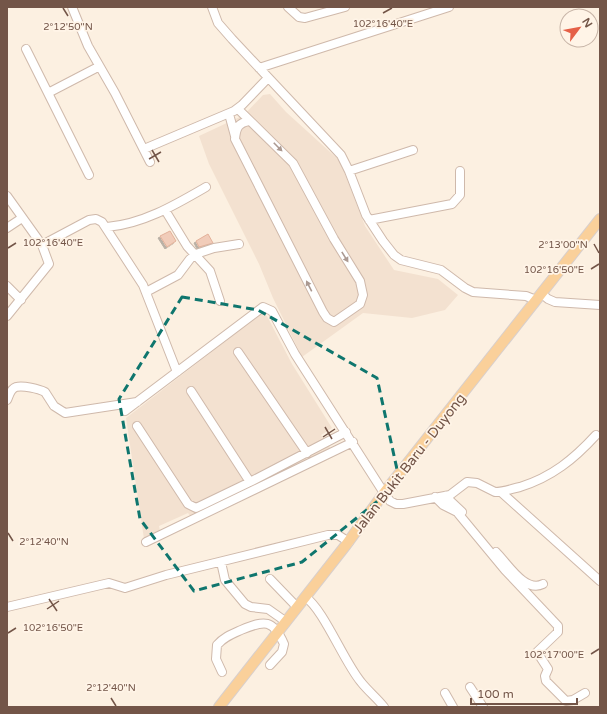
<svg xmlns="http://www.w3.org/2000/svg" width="607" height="714" viewBox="0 0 607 714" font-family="'Varela Round',sans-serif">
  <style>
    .residential { fill: #f3e1d0 }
    .building { fill: #f1ccb9; stroke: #e3b19a; filter: url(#shadow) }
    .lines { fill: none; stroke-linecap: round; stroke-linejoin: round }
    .minor-casing { stroke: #cfb9ab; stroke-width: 10 }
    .major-casing { stroke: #d8cfcc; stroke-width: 12 }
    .minor { stroke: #fff; stroke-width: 8 }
    .major { stroke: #fad09a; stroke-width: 10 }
    .oneway { fill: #ab9991 }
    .marked { fill: none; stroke: #0f766e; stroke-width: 3; stroke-dasharray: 8 5; stroke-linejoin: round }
    .ticks { fill: none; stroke: #735548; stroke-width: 1.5 }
    .labels { text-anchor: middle; stroke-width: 3.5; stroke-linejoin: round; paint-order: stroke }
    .street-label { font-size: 14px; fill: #735548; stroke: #fff4e7 }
    .ticks-label { font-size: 10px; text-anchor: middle; fill: #735548; stroke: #fff4e7; stroke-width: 3.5; stroke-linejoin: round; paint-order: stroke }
  </style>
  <defs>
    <filter id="shadow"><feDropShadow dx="-2" dy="2" stdDeviation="0" flood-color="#0004"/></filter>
  </defs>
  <rect width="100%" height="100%" fill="#fcf0e1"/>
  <path class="residential" d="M270,94L286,112L340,161L365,226L394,270L438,279L458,295L445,310L412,318L363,313L302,357L273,298L259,264L209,164L199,136L244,115L263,95Z
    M261,314L267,316L292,364L332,428L321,435L331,449L191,517L188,513L159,526L160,531L144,539L126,418Z"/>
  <path class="building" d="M170,231L176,241L167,247L160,236Z
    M208,234L213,243L199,247L196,241Z"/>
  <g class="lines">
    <defs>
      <path id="minor" d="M72,7L88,46L115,93L150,162
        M212,7L218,23L232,39L341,155L349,171L366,215L383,241L394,255L401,260L441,270L465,288L473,292L526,296L536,300
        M288,7L299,17L305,18L345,7
        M26,49L89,175
        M259,68L449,7
        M48,93L98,67
        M238,109L293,163L334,239L360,281L363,295L360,304L334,322L327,318L323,312L235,139C236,128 238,123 249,121
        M229,114L235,136
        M144,149L234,111L242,105L268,78
        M349,171L413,150
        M7,196L42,245L49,264L7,316
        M165,210L187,246L210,271L220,301
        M369,220L452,204L460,195V171
        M107,227C143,224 175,205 206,187
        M7,228L22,218
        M42,245L89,220L96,219L102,222L143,285L177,372
        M7,286L21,300
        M146,292L178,275L190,259L196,254L214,248L239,244
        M541,293L548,299L555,302L600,305
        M238,352L307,453
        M191,391L250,482
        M7,400C9,396 10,389 16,387C23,385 39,389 45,392L54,406L65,413L137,402
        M125,411L263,307L272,311L295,354L384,493L390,501L396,504H403L450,495L467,482L477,483L495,492C503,492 511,489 520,487C552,477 574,459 596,435
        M137,426L188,504L196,508L250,482L346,432
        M501,492L600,581
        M445,496L462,512
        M435,497L443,505L457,512L505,570L558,626V632L537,652L548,669L545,676L546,681L566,701L573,700L585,693
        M146,542L353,442
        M496,552C508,564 525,593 543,584
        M221,562L225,580L245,604L251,607L268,609L285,621
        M270,579L297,607
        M305,597C323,608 344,662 361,682C368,691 377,698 384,707
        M7,607L109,583L125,588L166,575L328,535H338L349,542
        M222,672L216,659L217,645C224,637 232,634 241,630C265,620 273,619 284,644L282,652L270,665
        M470,687L483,707
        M445,693L453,707"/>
      <path id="major" d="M219,707L346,545L384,493L600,219"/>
    </defs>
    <use href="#minor" class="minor-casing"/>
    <use href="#major" class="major-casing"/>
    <use href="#minor" class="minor"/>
    <use href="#major" class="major"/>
  </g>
  <defs><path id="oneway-solid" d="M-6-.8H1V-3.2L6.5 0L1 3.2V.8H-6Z"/></defs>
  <g class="oneway">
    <use href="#oneway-solid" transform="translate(278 147) rotate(45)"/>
    <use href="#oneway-solid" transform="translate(345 257) rotate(58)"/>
    <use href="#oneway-solid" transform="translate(309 286) rotate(-117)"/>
  </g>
  <path class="marked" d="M182,297L258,310L377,378L400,483L302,562L194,591L140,519L119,399Z"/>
  <path class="ticks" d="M63,8L68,16M383,13L392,8M152,150L159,162M149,159L161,152M594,244L599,253M8,248L16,243M591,269L599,264M325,427L332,439M323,437L335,429M8,533L13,541M49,599L57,611M47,609L59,601M8,633L16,628M591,654L599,649M111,698L116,706"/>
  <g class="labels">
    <g class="street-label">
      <text transform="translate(409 463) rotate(-52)" y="5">Jalan Bukit Baru - Duyong</text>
    </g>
  </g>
  <g class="ticks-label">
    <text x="383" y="27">102°16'40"E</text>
    <text x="68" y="30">2°12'50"N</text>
    <text x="53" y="246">102°16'40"E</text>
    <text x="563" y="248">2°13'00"N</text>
    <text x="554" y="273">102°16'50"E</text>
    <text x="44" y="545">2°12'40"N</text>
    <text x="53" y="631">102°16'50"E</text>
    <text x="554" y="658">102°17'00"E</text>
    <text x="111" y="691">2°12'40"N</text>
  </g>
  <rect width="607" height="714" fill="none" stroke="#735548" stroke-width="16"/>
  <g transform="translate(579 28) rotate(58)"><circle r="19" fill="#fff4e7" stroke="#c7b4a7"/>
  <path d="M0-3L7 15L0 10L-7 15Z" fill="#e56047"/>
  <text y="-6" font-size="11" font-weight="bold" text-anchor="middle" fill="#735548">N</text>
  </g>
  <path d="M471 698v6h106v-6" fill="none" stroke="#735548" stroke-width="2"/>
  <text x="477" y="698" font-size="12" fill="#735548" stroke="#fff4e7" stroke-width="3" paint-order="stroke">100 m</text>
</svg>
